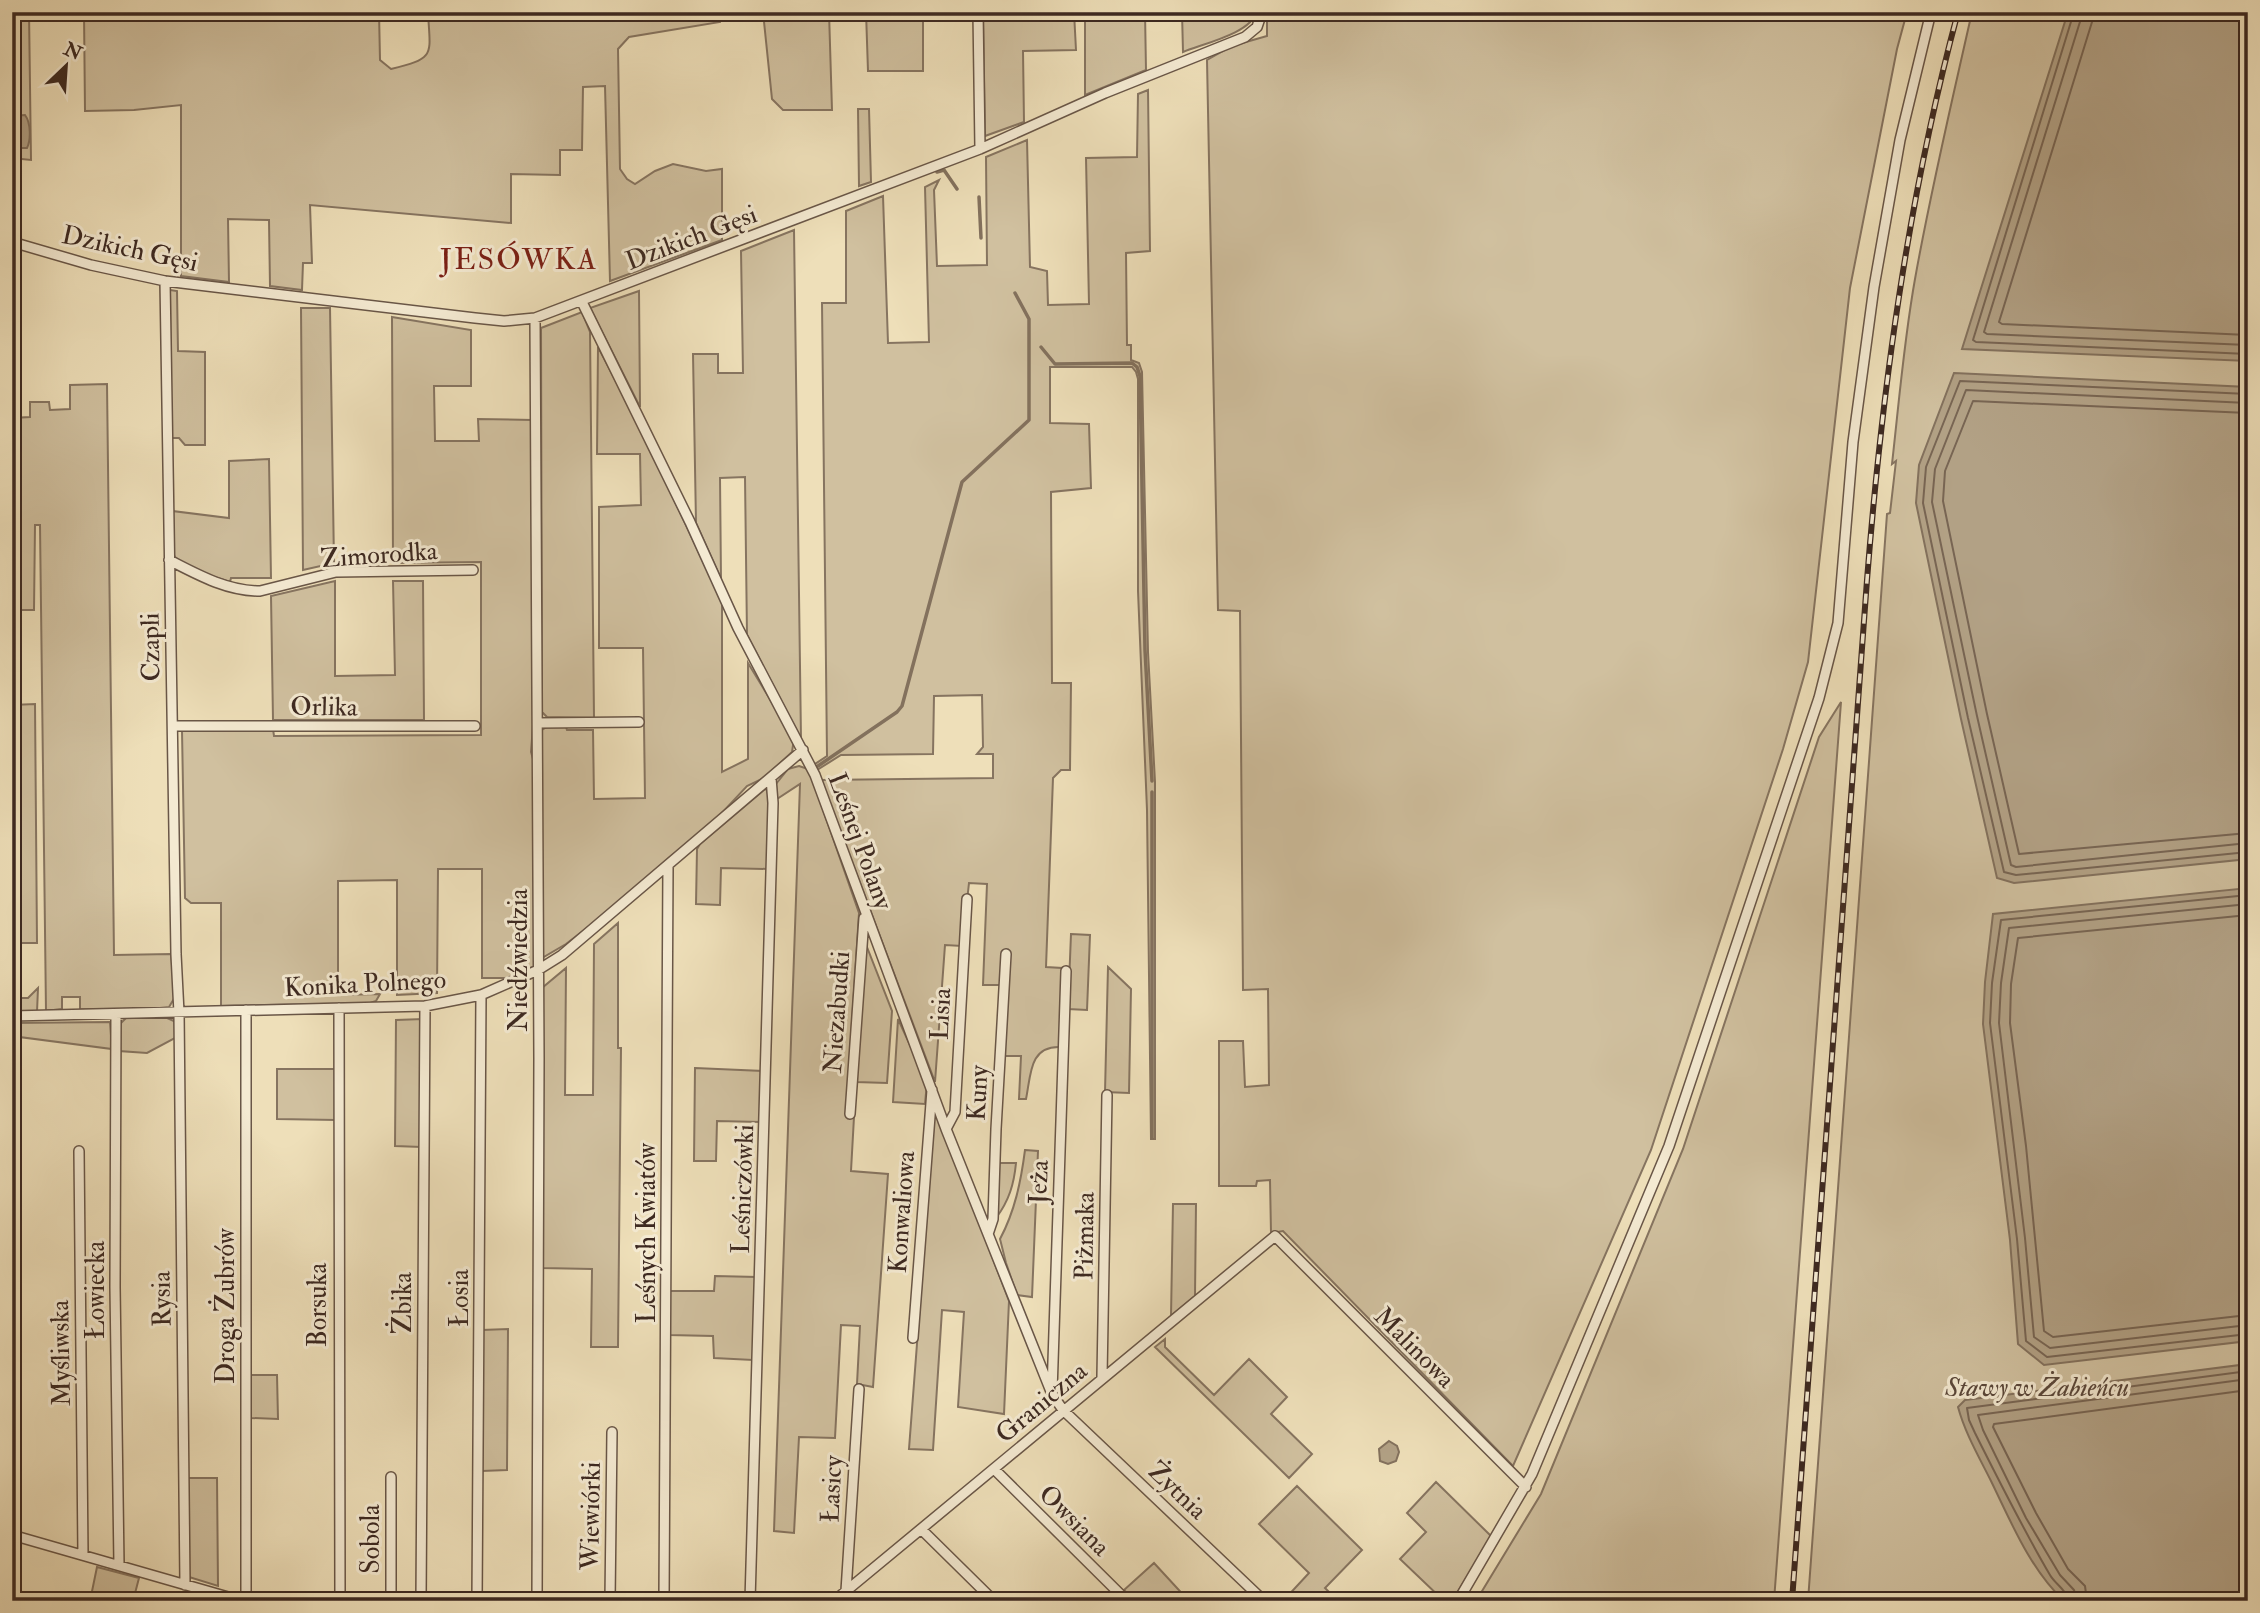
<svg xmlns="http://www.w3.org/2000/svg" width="2260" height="1613" viewBox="0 0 2260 1613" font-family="'IM FELL Double Pica',serif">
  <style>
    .green { fill: #d0c09f; stroke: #867460; stroke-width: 2 }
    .water { fill: #b2a185; stroke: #83715d; stroke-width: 2 }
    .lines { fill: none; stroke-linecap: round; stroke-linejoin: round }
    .shore { stroke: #786553; stroke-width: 2 }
    .stream { stroke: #83715d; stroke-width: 3.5 }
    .minor-casing { stroke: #695647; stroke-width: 12 }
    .minor { stroke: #f4ead2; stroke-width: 9 }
    .rail-casing { stroke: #3d2921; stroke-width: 6 }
    .rail { stroke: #f4ead2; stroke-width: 3.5; stroke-dasharray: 10; stroke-linecap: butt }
    .labels { text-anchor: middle; stroke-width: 6; stroke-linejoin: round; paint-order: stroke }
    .street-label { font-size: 26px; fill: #3d2921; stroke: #f4ead2 }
    .park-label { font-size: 26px; font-style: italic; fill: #5a473a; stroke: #f4ead2 }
    .quarter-label { font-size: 30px; letter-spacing: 2px; fill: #7a1f14; stroke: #f4ead2 }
  </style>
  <rect width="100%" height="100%" fill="#eedfb9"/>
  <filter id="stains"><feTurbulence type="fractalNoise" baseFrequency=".00286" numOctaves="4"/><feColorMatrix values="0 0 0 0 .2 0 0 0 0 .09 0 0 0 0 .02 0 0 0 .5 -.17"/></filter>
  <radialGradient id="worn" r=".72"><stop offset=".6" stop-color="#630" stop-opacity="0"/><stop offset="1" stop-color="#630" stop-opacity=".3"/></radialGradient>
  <path class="green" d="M12,12H29L31,160L12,158V60L16,32L12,31Z
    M84,12H379L380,60L391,69C437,58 430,55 428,12H720V22L629,37L618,49L620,169L627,179L635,184L655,171L673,164L706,171L722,169V240L610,281L605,86L583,87L582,150H560V175L511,174V223L310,205L312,263H303L302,290L270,286L269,220L228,219L229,282L181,276V105L134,110L85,111Z
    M763,12H829L832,110H783L772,99Z
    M866,12H923V71H868Z
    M983,12H1074L1076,50L1023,51L1024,122L985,136Z
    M1085,12H1145L1146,70L1085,95Z
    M1182,12H1256C1252,33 1202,44 1183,52Z
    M1267,12H1907L1897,49L1850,288L1808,662L1783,749L1651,1150L1513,1466L1283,1231L1271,1233L1270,1180L1257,1181L1256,1186H1219V1041H1243L1245,1087L1269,1085L1268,989L1243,990L1240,611L1218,610L1207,60L1232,46L1267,36Z
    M1972,12H2248V1601H1808L1887,514L1890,513L1896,461L1892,464C1899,402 1904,340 1915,279C1931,189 1952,101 1972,12Z
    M1148,90L1150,251L1126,253L1127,345H1131V360L1139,363L1142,372L1148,652L1155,782V1139H1151L1147,810L1138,591V379L1136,372L1132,367H1050V423L1089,424L1091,488L1051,492L1052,683H1071L1070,770H1061L1053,778L1046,967L1062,968L1060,1047C1029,1046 1031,1075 1026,1099H1019L1021,1056H1002V985H983L987,884L969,883L962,946L945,945L935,1082L821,780L993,778V754H977L983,747L982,695L934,696L933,754L841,755L817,770L815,764L827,756L822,303H846V211L883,196L888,343L929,342L925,187L939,180L934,190L937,266L987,265L986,157L1027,140L1030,267L1047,271L1048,305L1089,304L1086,158L1137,157L1138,94Z
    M858,109H869L871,182L859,186Z
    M794,230L801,739L747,635L745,477L720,478L721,579L696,523L693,354H718V373H743L741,251Z
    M170,290L177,291L178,351L205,352V445H185L179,438H171Z
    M639,291L640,407L590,308Z
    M301,308H330L334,563L303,570Z
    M582,312L590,332L594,718L547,717L542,712L541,328Z
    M392,317L471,330V386H434L435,441H479L478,419L532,420L534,712L531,752L535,766L536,966L508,978H482V869H438L437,993L397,995V880L338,881V995L380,994L376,1001L370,1003L221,1006V903H191L185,898L182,731L273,729L274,736L481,735V562L393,563Z
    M598,347L640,427L722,602V772L748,759V663L794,739L792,752L764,778L747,786L706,830L671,856L614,907L566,944L542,958L540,731L547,727H566L567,730H593L594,799L645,798L643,648H599V507L641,505L640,454H597Z
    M107,384L114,955L171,954L175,997L169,1007L141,1010L80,1009V997H62V1009L46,1011L40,525H35L34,610H12V418L30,417V402H49L50,410L70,409V385Z
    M269,459L271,578H231L230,582C217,578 179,566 173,554L172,511L229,518V461Z
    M335,581V676L395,675L393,581H423L424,720H273L271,596Z
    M1841,702L1774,1601H1476L1541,1494L1683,1149L1819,737Z
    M35,704L37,943H12V705Z
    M799,766L808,769L812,778L859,913L846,1116L854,1117L851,1171L888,1174L873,1387L857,1384L860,1326L841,1325L835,1438L799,1437L794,1533L774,1531L800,784L777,799L776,784L788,769Z
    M765,789L767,790L770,802L768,869L721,868L720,905L696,904L697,849L700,844Z
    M618,923V1048H621L618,1347H591L592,1269L542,1268V988L566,968L565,1095H593L594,944Z
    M1071,934L1090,935L1087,1010L1068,1009Z
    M865,942L892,1011L887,1083L856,1082Z
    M1108,967L1131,989L1129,1093L1105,1092Z
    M38,988L37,1012H12V998H28Z
    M165,1017L176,1022L177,1037L147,1053L119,1051V1025L126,1018Z
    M423,1019L421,1147L395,1146L396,1020Z
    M898,1019L927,1082L925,1104L893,1102Z
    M110,1022L112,1049L12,1036V1023Z
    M695,1068L763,1071L761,1122L717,1121L716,1161H694Z
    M277,1069H336V1120L277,1119Z
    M935,1107L1009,1301L1004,1414L958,1407L964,1312L942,1310L933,1450L909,1449Z
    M1025,1150L1038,1151L1032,1297L1017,1295L1006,1263L1000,1239C1015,1211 1021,1181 1025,1150Z
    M996,1163H1016C1014,1184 1009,1201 996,1218Z
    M1173,1204H1196L1195,1296L1171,1316Z
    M715,1276L757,1277L753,1360L714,1358L713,1336L669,1335V1291H714Z
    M508,1329L507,1470L482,1471V1330Z
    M1165,1339V1347L1214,1395L1249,1359L1287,1397L1271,1414L1312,1454L1289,1478L1155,1347Z
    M250,1375H277L278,1419L251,1418Z
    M187,1478H217L218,1586L189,1577Z
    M1436,1482L1492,1537L1452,1601H1444L1400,1559L1426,1532L1407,1513Z
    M1297,1486L1362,1550L1325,1588L1338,1601H1283L1309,1573L1259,1524Z
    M1154,1563L1189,1601H1134L1124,1590Z
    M97,1567L139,1578L133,1601H90Z"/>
  <path class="water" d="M2068,12H2248V361L1962,349Z
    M25,115C31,123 31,140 27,148H12V116Z
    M1954,373L2248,387V859L2014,883L1997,878L1961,719L1916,503L1919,465Z
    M2248,888V1341L2044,1365L2018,1344L2010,1240L1983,1024L1985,982L1993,914Z
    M2248,1364V1601H2064C2030,1569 2011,1522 1991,1481C1979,1457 1965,1433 1958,1407L1965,1400Z
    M1389,1441L1397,1446L1399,1452L1396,1461L1388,1464L1380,1461L1379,1449Z"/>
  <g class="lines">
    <path class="shore" d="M2074,12L1973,340L1976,342L2248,354
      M2083,12L1984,332L1987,334L2248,345
      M2093,12L2092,22L1999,322L2002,324L2248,335
      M2248,394L1960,381L1926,467L1923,503L1968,718L2004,872L2016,875L2248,852
      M2248,403L1966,390L1935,469L1932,502L1977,716L2011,865L2016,867L2248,843
      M2248,413L1973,401L1945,471L1943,501L1987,714L2019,854L2248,833
      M2248,895L2001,920L1992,983L1990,1023L2017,1239L2026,1341L2047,1357L2248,1334
      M2248,904L2009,928L2001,983L1999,1023L2025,1238L2034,1337L2050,1348L2248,1325
      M2248,915L2018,938L2011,984L2010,1023L2026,1146L2044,1331L2053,1337L2248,1315
      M2068,1601C2067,1590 2055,1584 2050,1575C2023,1529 1999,1481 1975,1433L1969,1420L1967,1408L2248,1371
      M2077,1601L2074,1590L2060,1575L2026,1518L1983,1430L1978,1415L2248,1379
      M2087,1601L2085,1586L2068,1569L2036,1513L1993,1427L1994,1424L2248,1390"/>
    <path class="stream" d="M937,172L944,170L957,189
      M979,197L981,238
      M1041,347L1055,364L1132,363L1137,367L1140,376L1145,650L1152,781
      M818,766L897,712L902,706L962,482L1029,420V319L1015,293
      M1152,1138V792"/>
    <defs>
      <path id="minor" d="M978,12L980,149
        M12,242L91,265L165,281L475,318L504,321L535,318L980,149L1105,93L1245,37L1257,27L1262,12
        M165,281L176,954L179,1013L185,1585
        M582,302L690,522L738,628L815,775L946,1129L1052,1394L1063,1410L1264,1601
        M535,318L539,1058L537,1601
        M169,560C198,575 227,591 260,591L336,572L473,570
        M538,723L639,722
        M173,726H475
        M339,1008L340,1601
        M246,1010V1601
        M116,1014L115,1287L119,1565
        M12,1016L425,1006L481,995L538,970L562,955L803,750
        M850,1114L864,918
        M946,1129L955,1112L967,899
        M79,1151L83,1555
        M988,1234L993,1219L996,1129L1006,954
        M913,1338L932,1090
        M1102,1377L1107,1095
        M1052,1392L1066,971
        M994,1469L1127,1601
        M391,1477V1601
        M921,1529L994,1601
        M12,1535L242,1601
        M846,1591L859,1389
        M421,1601L425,1006
        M477,1601L481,995
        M610,1601L612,1432
        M664,1601L668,865
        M750,1601L773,803L771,778
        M834,1601L1275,1236L1526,1487
        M1458,1601L1532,1474L1669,1146L1819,698L1838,623L1853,442L1874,287L1900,140L1931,12"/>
    </defs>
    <use href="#minor" class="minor-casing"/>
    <use href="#minor" class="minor"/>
    <defs>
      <path id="rail" d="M1792,1601L1867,580C1882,389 1908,198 1958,12"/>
    </defs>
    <use href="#rail" class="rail-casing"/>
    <use href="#rail" class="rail"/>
  </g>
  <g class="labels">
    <g class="street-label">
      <text transform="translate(691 237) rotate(-21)" y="9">Dzikich Gęsi</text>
      <text transform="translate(130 248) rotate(12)" y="9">Dzikich Gęsi</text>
      <text transform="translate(379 554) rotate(-4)" y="9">Zimorodka</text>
      <text transform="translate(150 647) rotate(-91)" y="9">Czapli</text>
      <text transform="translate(324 706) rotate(1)" y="9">Orlika</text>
      <text transform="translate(861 841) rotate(70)" y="9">Leśnej Polany</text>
      <text transform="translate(518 960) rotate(-90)" y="9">Niedźwiedzia</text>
      <text transform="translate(365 983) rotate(-3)" y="9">Konika Polnego</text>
      <text transform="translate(836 1012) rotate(-86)" y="9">Niezabudki</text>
      <text transform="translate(940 1014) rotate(-87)" y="9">Lisia</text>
      <text transform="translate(977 1093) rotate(-87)" y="9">Kuny</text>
      <text transform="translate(1038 1182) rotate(-88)" y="9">Jeża</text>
      <text transform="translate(742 1189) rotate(-88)" y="9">Leśniczówki</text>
      <text transform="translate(901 1212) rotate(-86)" y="9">Konwaliowa</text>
      <text transform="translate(646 1233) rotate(-90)" y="9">Leśnych Kwiatów</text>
      <text transform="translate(1084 1236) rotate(-89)" y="9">Piżmaka</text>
      <text transform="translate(95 1290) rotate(-90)" y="9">Łowiecka</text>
      <text transform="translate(459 1298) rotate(-90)" y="9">Łosia</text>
      <text transform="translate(161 1299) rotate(-91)" y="9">Rysia</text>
      <text transform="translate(402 1303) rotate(-90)" y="9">Żbika</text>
      <text transform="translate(317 1305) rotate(-90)" y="9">Borsuka</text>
      <text transform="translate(225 1306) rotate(-90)" y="9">Droga Żubrów</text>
      <text transform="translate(1415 1347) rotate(45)" y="9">Malinowa</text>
      <text transform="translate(60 1353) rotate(-91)" y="9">Myśliwska</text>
      <text transform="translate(1041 1402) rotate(-40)" y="9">Graniczna</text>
      <text transform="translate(831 1489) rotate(-87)" y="9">Łasicy</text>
      <text transform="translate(1178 1490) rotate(44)" y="9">Żytnia</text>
      <text transform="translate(590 1516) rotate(-89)" y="9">Wiewiórki</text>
      <text transform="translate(1075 1520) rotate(45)" y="9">Owsiana</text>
      <text transform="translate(370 1539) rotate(-90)" y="9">Sobola</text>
    </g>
    <g class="park-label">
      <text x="2037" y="1396">Stawy w Żabieńcu</text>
    </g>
    <g class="quarter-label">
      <text x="519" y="269">JESÓWKA</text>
    </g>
  </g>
  <rect width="2260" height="1613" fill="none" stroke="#eedfb9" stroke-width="42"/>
  <rect x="14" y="14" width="2232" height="1585" fill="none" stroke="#3d2921" stroke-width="3.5"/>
  <rect x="21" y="21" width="2218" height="1571" fill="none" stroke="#3d2921" stroke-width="2"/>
  <g transform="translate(66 66) rotate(25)" stroke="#f4ead2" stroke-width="5" paint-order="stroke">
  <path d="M0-5L12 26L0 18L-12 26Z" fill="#3d2921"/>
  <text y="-10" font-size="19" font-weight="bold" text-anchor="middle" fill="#3d2921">N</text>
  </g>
  <rect width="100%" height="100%" filter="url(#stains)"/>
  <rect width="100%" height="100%" fill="url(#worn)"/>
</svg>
